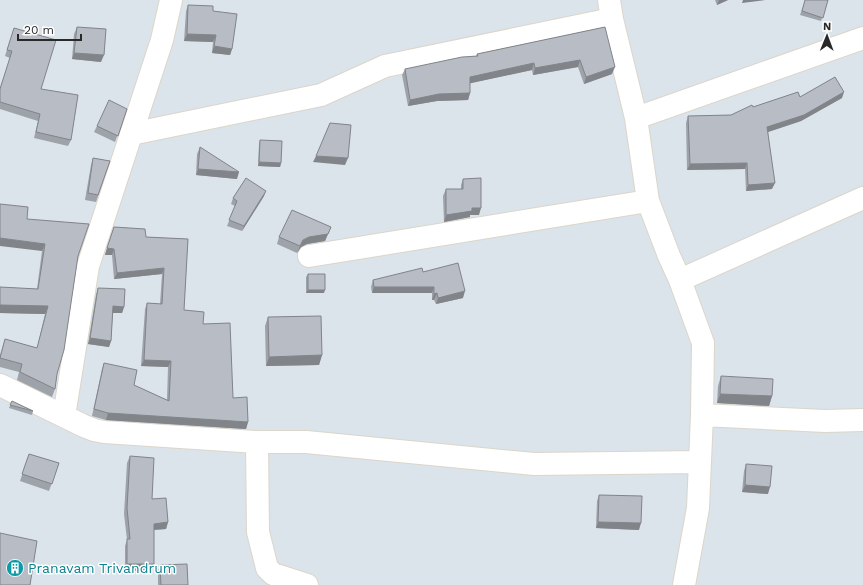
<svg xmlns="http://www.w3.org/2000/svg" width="863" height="585" viewBox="0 0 863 585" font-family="'Work Sans',sans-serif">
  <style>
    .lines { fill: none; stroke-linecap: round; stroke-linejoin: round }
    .street-casing { stroke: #dbd6c9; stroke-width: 24 }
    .street { stroke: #fff; stroke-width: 22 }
    .wall { fill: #9ea2a9 }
    .shaded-wall { fill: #818489 }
    .building { fill: #b8bcc4; stroke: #818489 }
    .labels { text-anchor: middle; stroke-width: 3; stroke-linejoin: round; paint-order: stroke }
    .culture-label { font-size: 14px; fill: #0d838f; stroke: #fff; text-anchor: start }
  </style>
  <rect width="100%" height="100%" fill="#dbe3eb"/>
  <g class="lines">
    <defs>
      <path id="street" d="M609,0L612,19L636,118L648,201L669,256L680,280L703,343L702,415L698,508L684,585
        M636,118L863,38
        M131,134L321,95L385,66L612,19
        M309,256L648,201
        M680,280L863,198
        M0,385L84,426L94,430L104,432L257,442H306L534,464L700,462
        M702,415L825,421L863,420
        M64,416L88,266L162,40L171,0
        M257,442L258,532L267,568L273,574L307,585"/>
    </defs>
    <use href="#street" class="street-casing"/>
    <use href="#street" class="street"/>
  </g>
  <path class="wall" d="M715,0H728L717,5Z
    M805,0H828L821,21L800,15Z
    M188,5L213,11L232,49L230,55L212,53L213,42L184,41L186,11Z
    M77,27L101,62L72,59L74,34Z
    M605,27L612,74L584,84L578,67L533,75L532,70L470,83V93L468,100L437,101L408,106L402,75L405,69L476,56L477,54Z
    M14,28L41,89L71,140L68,146L34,138L38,121L0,109V88L10,58L5,56Z
    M842,98L801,121L768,132L772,189L746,191L745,169L687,170L686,123L688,116L731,115L753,107Z
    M127,109L115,142L94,132L97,126Z
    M260,140L281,163L280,167L258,166L259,144Z
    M200,147L237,179L196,175L197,154Z
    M93,158L110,161L96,202L85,200L91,165Z
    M463,179L479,215H470V217L444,222L443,196L446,189H461V185Z
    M264,196L242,231L227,226L235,206L231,204L233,198Z
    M27,219L78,256L57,374L55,389L52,397L17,380L19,372L0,367V355L5,339L37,348L45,314L0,313V287L37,289L42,251Z
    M114,227L146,237L188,239L184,310L203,324L233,398L248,422L246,429L106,420L92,416L102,369L104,363L134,385L167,400L168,367L141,366L145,309L147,303L160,304L162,274L114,279L112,255H105Z
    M331,227L325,241L307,244L301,247L297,253L277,244L279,237Z
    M423,272L463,298L436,304L434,300H432V293H372L371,287L373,280Z
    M308,274L324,293H306V277Z
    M98,288L124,307L122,313H113L111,341L109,347L88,344L96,295Z
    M268,317L322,355L319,365L266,366L265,326Z
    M721,376L772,396L769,406L717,403L718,386Z
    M12,401L33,411L32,415L9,408Z
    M29,454L59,463L49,491L20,481Z
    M130,456L152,499L168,522L166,529L154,530L152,570L125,571V546L127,540L124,514L127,463Z
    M746,464L768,494L742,492L744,471Z
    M599,495L639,530L596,528L597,501Z
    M160,565L188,585H158V571Z"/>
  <path class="shaded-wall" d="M719,0H728L717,5Z
    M743,0H765L742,3Z
    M187,34L216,35L213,42L184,41Z
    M214,46L232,49L230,55L212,53Z
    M74,53L104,55L101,62L72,59Z
    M580,60L578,67L533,75L535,68Z
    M534,63L532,70L467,84L470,77Z
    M615,67L612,74L584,84L586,77Z
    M844,92L842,98L801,121L765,133L767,127Z
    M470,93L468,100L437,101L408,106L410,100L439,94Z
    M316,156L348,158L345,165L313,162Z
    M259,162L281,163L280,167L258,166Z
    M747,163L745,169L687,170L690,164Z
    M198,169L239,172L237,179L196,175Z
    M775,183L772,189L746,191L748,185Z
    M266,191L264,196L242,231L244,226Z
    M472,208H481L479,215H470V217L444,222L446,215Z
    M331,227L325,241L307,244L301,247L297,253L300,246L303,240Z
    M0,238L45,244L42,251L0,246Z
    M107,248L114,249L112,255H105Z
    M164,268L162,274L114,279L117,273Z
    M374,287H434L432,293H372Z
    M308,290H325L324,293H306Z
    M465,291L463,298L436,304L438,298Z
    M437,293L434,300H432L434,294Z
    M0,305L48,306L45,314L0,313Z
    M113,306L124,307L122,313H111Z
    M90,338L111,341L109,347L88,344Z
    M322,355L319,365L266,366L269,357Z
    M144,360L171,361L168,367L141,366Z
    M720,394L772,396L769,406L717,403Z
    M108,413L248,422L246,429L106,420Z
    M745,485L770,487L768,494L742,492Z
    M168,522L166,529L151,530L154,524Z
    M598,522L641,523L639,530L596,528Z
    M127,564H154L152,570L125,571Z"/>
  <path class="building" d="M805,0H828L823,18L802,11Z
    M188,5L213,6V11L237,14L232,49L214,46L216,35L187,34Z
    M77,27L106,29L104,55L74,53Z
    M605,27L615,67L586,77L580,60L535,68L534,63L470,77V93L439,94L410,100L405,69L462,57L478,56L477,54Z
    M14,28L56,40L41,89L78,95L71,140L36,132L40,114L0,102V89L12,51L7,50Z
    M835,77L844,92L804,115L767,127L775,183L748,185L747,163L690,164L688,116L731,115L752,105L753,107L798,92L800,97Z
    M109,100L127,109L118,136L97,126Z
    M330,123L351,125L348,158L316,156Z
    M260,140L282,141L281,163L259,162Z
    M200,147L239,172L198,169Z
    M93,158L110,161L98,195L88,193Z
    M246,178L266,191L244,226L229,220L237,201L233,198Z
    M481,178V208H472V211L446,215V189H463V179Z
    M0,204L28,207L27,219L89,224L78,256L64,350L57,374L55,389L20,372L22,364L0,358L5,339L37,348L48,306L0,305V287L38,289L45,244L0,238Z
    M292,210L331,227L328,234L309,237L303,240L300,246L279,237Z
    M114,227L145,229L146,237L188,239L184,310L204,312L203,324L230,323L233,398L247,397L248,422L108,413L94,409L104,363L137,370L134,385L169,401L171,361L144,360L147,303L162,304L164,268L117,273L114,249L107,248Z
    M458,263L465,291L438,298L437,293L434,294V287H374L373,280L422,268L423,272Z
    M308,274H325V290H308Z
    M98,288L125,289L124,307L113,306L111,341L90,338Z
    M321,316L322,355L269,357L268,317Z
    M721,376L773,379L772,396L720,394Z
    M12,401L33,411L10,405Z
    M29,454L59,463L52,484L22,474Z
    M130,456L154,458L152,499L166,498L168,522L154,524V564H127V539H130L127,508Z
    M746,464L772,466L770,487L745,485Z
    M599,495L642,496L641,523L598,522Z
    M0,533L37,541L30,585H0Z
    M187,564L188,585H161L160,565Z"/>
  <defs>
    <symbol id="building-disc" viewBox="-11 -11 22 22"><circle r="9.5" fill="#0f9aa8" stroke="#fff"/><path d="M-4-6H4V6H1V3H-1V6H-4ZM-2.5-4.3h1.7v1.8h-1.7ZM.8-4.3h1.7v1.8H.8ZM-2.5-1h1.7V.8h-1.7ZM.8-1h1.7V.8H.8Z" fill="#fff"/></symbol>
  </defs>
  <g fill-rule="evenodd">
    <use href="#building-disc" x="5" y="558" width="20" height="20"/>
  </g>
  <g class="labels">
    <g class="culture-label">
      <text x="28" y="573">Pranavam Trivandrum</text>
    </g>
  </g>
  <g transform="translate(827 36) rotate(1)" stroke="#ffffff" stroke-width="3" paint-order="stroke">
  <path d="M0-3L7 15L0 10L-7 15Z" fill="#292929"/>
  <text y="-6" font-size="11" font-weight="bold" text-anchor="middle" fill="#292929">N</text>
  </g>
  <path d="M18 34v6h63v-6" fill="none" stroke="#292929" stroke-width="2"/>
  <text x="24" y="34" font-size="12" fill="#292929" stroke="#ffffff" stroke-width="3" paint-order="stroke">20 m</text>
</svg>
